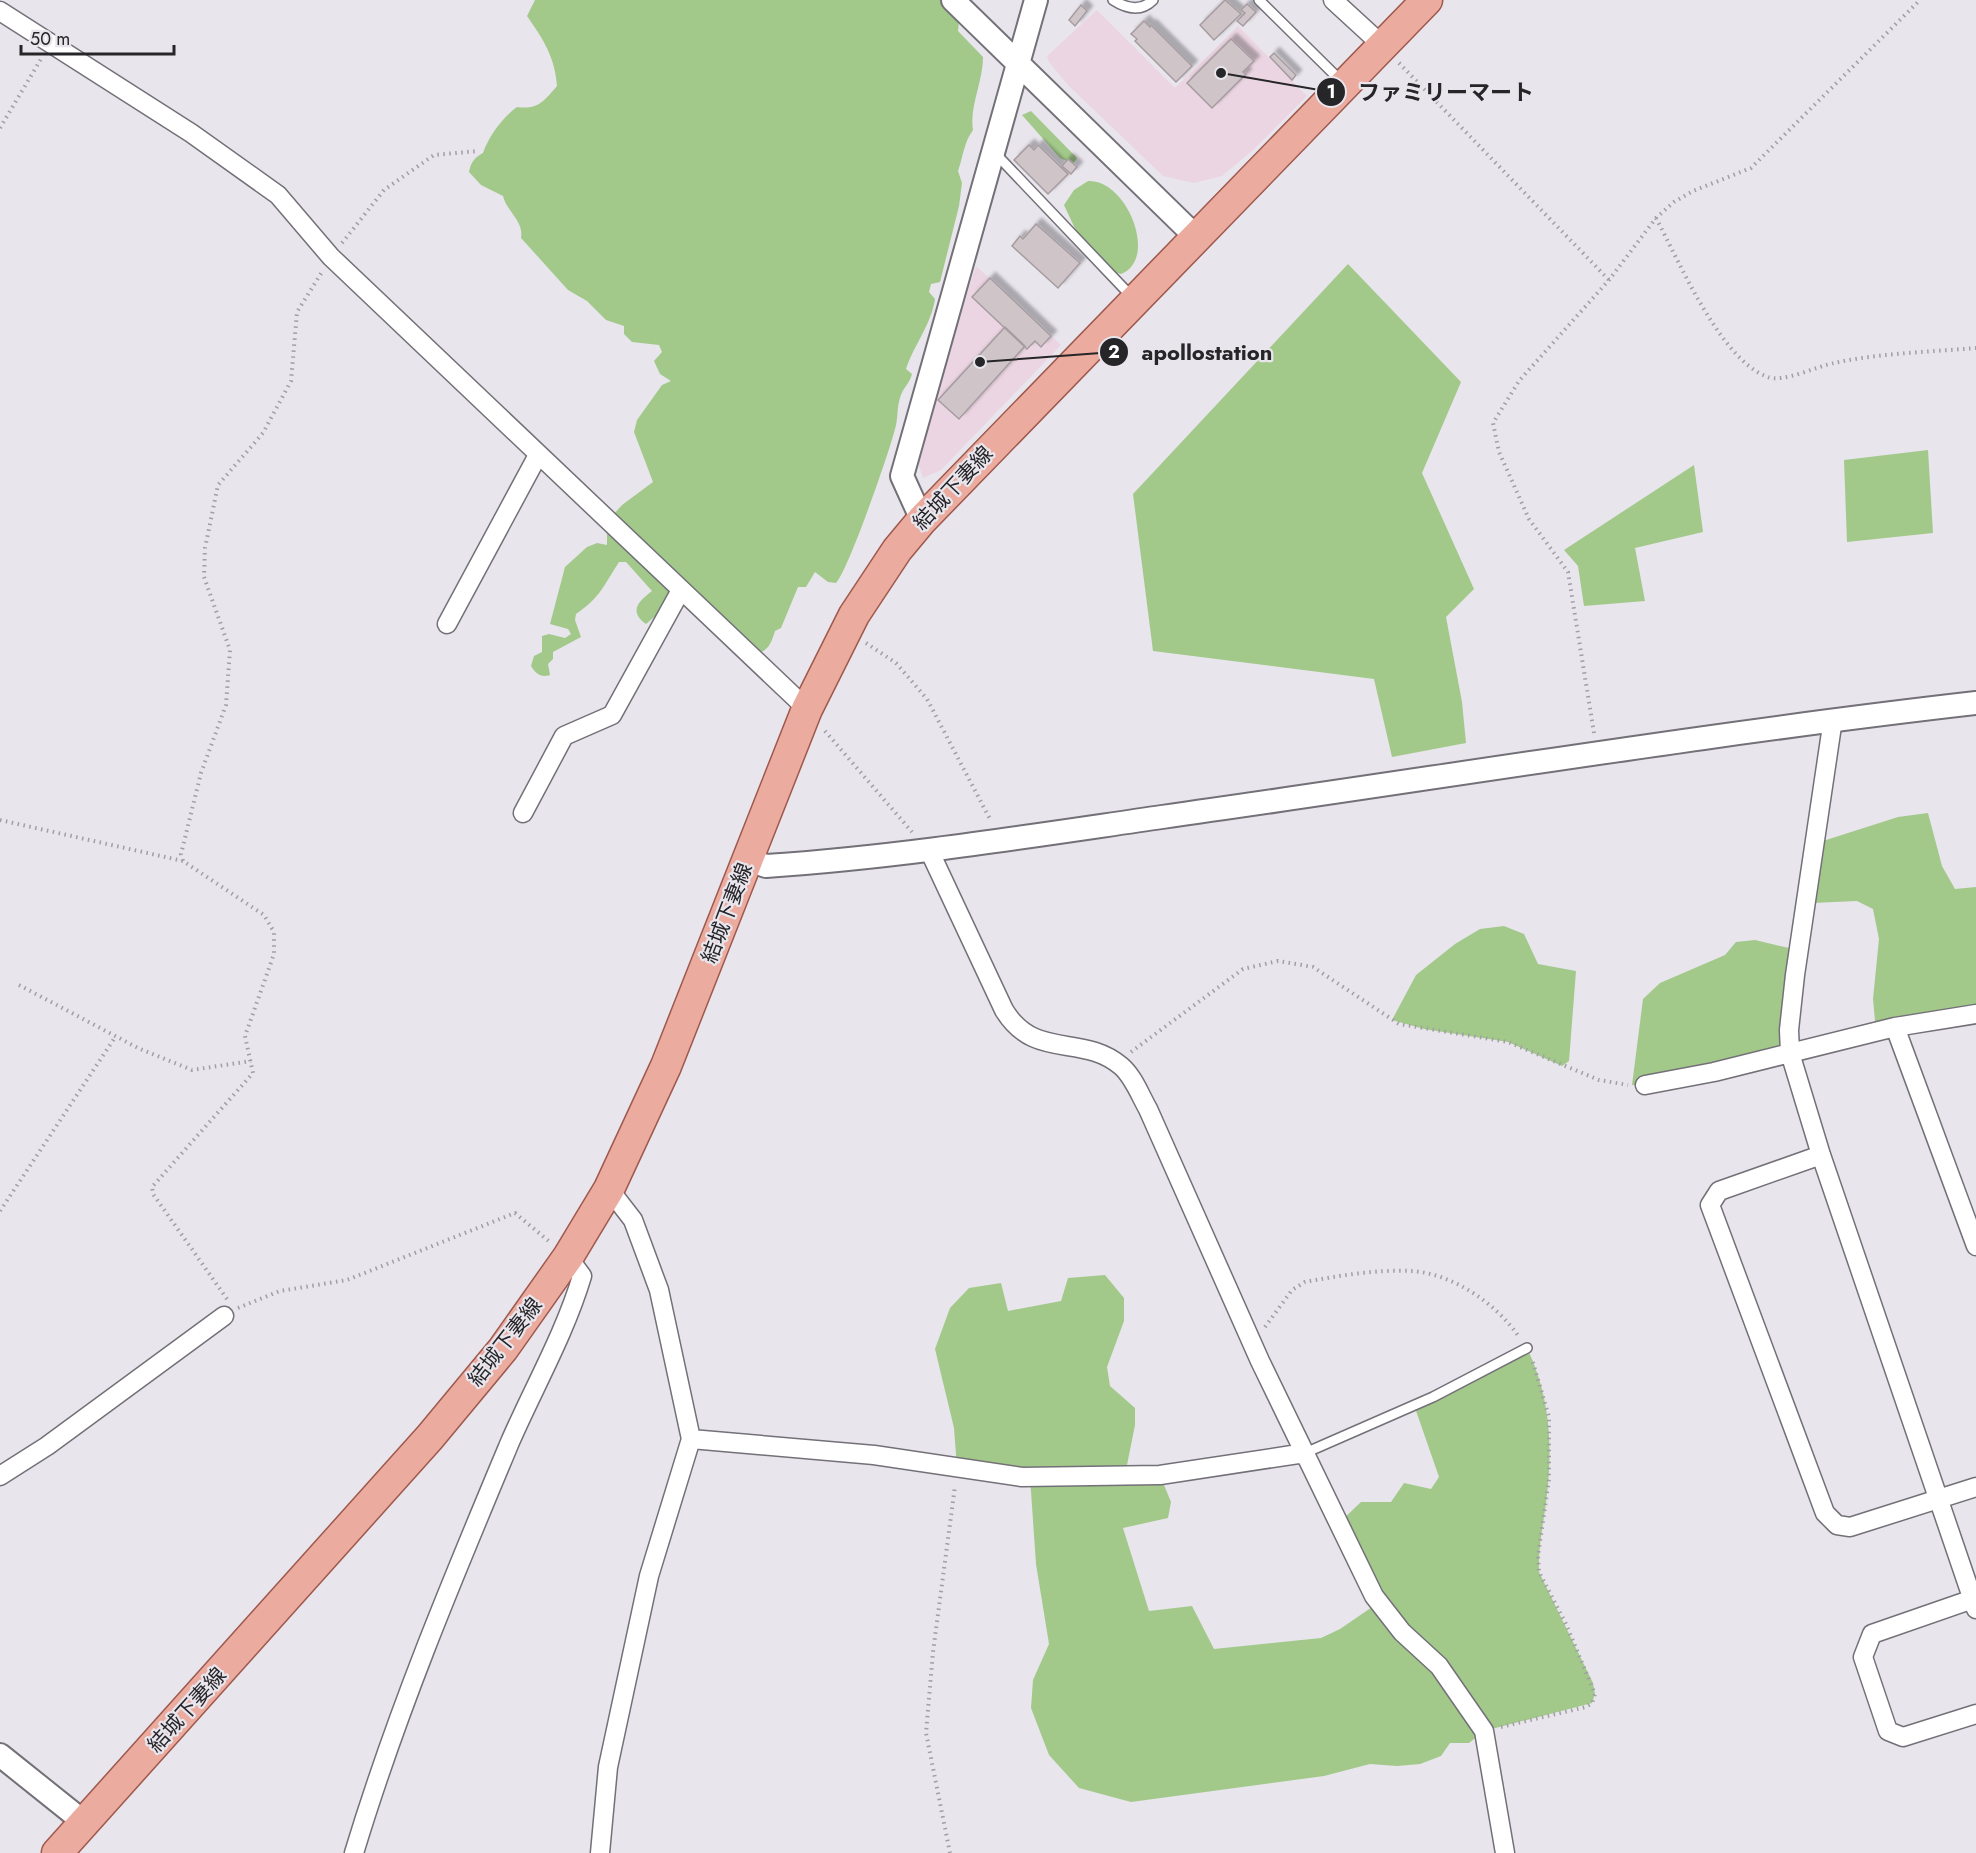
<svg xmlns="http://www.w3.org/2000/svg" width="1976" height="1853" font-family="Jost,'Noto Sans JP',sans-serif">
  <defs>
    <filter id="shadow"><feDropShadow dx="5.5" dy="-5.5" stdDeviation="1.5" flood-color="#0004"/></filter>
  </defs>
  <rect width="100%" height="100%" fill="#e8e5ed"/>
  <path fill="#ebd5e2" d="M1097 10 1175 88 1238 26 1307 96 1253 150 1222 176 1194 183 1163 176 1068 85 1049 62 1047 56Z
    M976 266 1061 345 941 470 923 478 915 453Z"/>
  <path fill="#a2c98a" d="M535 0H940L959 22 958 31 983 57C983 82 969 107 973 130 964 142 963 157 958 171L962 183 959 206 940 282 931 284 929 292 935 299C931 325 914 345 906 369L912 374C910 383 902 389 900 398 897 407 898 416 896 425 891 448 848 571 836 583L828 582 815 572 806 587H798L781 628 775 631C771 644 768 652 754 654L688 604 667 601 659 613 646 624C628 611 639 601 652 591L626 562H619C604 585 600 598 576 614L575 620 581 637 553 652V659L548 664 550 675C541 678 536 674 531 666L534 656 542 652V636L549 634 565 638 571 634 568 629 550 624 565 567 587 547 597 543 607 545V533L604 525 622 505 653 482 634 432 637 420 662 385 671 381 660 374 654 361 662 352 659 345 632 342 624 334V326L606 320 587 301 568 290 521 238C524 221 507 212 503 196L481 185 469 172C471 162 474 158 483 153 489 136 502 118 517 107 538 110 544 101 557 86 555 57 543 39 527 16Z
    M1031 111 1077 158 1073 164 1060 158 1022 115Z
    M1088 181C1127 179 1159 259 1121 274L1114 272 1078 235 1064 205 1074 190Z
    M1348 264 1461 382 1422 473 1474 589 1446 617 1462 702 1466 743 1392 757 1374 679 1153 651 1133 494Z
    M1928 450 1933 533 1847 542 1844 460Z
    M1694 465 1703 532 1635 548 1645 601 1584 606 1578 566 1564 550Z
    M1928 813 1942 866 1955 889 1976 887V1014L1876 1032 1873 999 1879 939 1873 909 1857 901 1812 903 1823 841 1898 817Z
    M1504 926 1524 934 1538 964 1576 971 1569 1061 1562 1066 1508 1042 1424 1029 1392 1020 1416 975 1455 944 1480 929Z
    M1755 940 1789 948 1783 1026 1785 1050 1645 1085H1632L1643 999 1660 983 1725 955 1736 942Z
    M1105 1275 1124 1298V1321L1107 1367 1110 1386 1135 1408V1425L1125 1475H1160L1171 1502 1168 1518 1123 1528 1149 1611 1192 1606 1214 1649 1321 1638 1340 1629 1378 1603 1339 1523 1361 1502H1391L1404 1483 1431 1489 1439 1477 1414 1405 1527 1348C1551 1398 1553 1449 1546 1503 1543 1526 1538 1548 1539 1572L1593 1683 1595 1694 1592 1703 1484 1731 1469 1743H1450L1441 1756 1420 1764 1397 1766 1370 1764 1324 1776 1131 1802 1079 1788 1049 1755 1031 1708 1033 1680 1049 1644 1036 1564 1030 1477 957 1468 954 1428 935 1349 950 1308 969 1288 1001 1283 1008 1311 1061 1301 1068 1278Z"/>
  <path fill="#cfc4c8" stroke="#a69c9f" stroke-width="1.5" filter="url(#shadow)" d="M1225 0 1241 14 1214 40 1200 25Z
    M1247 4 1256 12 1243 26 1237 21 1245 13 1241 10Z
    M1081 5 1087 11 1075 26 1069 20Z
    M1144 21 1150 27 1151 25 1192 66 1176 82 1135 41 1137 39 1131 34Z
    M1231 39 1254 61 1243 72 1246 74 1212 108 1187 83Z
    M1274 53 1296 75 1292 80 1270 57Z
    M1029 145 1034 150 1038 145 1068 174 1048 194 1014 160Z
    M1068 159 1077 167 1071 174 1062 166Z
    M1036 224 1080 263 1058 288 1012 246 1020 236 1023 239Z
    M990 278 1051 336 1041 347 1035 341 1027 349 972 297Z
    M1005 327 1025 346 959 419 938 400Z"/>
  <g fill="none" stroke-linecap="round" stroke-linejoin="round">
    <g stroke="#737078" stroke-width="12">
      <path id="service" d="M1113 0C1127 9 1141 12 1153 0
        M1259 0 1342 82
        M994 152 1132 297
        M1305 1453 1433 1397 1527 1348"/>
    </g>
    <g stroke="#737078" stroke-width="21">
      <path id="minor" d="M1333 0 1382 45
        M0 11 191 133 278 195 331 257 807 709
        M447 624 538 455
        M1833 719 1795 975 1789 1030 1790 1053 1821 1155 1976 1609
        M523 813 564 736 612 715 681 590
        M929 850 1004 1010C1035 1061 1082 1033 1121 1066 1133 1076 1140 1095 1148 1109L1260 1361 1374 1596 1402 1632 1439 1666 1484 1731 1505 1853
        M1895 1027 1976 1246
        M1645 1085 1714 1072 1895 1027 1976 1014
        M1821 1155 1719 1191 1710 1205 1825 1513 1837 1525 1850 1527 1976 1487
        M609 1189 633 1220 659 1290 691 1439
        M0 1476 47 1446 224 1316
        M1973 1599 1872 1634 1863 1657 1888 1731 1903 1737 1976 1714
        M354 1853C397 1711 453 1578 510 1442 534 1387 565 1333 582 1276L568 1257
        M600 1853 608 1767 649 1576 691 1439 874 1455 1022 1477 1160 1475 1305 1453"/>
    </g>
    <g stroke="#737078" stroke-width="26">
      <path id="tertiary" d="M953 0 1195 236
        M922 520 902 476 1036 0
        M748 860 766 866C899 857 1030 836 1162 817 1433 779 1704 734 1976 703
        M0 1755 85 1823"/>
    </g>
    <g stroke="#9e584c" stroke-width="33">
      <path id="primary" d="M57 1853 430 1437 503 1349 568 1257 609 1189 666 1066 807 709 854 615 897 550 922 520 1427 0"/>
    </g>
    <path stroke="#a19ea4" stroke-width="4" stroke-dasharray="1.5 4.5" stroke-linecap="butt" d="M1399 63 1609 280
      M0 128 41 59
      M1656 218C1679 261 1721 361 1768 377 1783 383 1818 366 1834 363 1880 353 1929 352 1976 348
      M342 243 384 190 434 155 478 151
      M866 643 896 663 927 699 991 821
      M825 731 912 832
      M1594 733 1568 572 1529 519 1499 452 1493 423 1519 381 1609 280 1656 218 1674 202 1693 191 1751 168 1920 0
      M0 820 183 861
      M19 985 138 1048 192 1070 251 1061
      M1131 1052 1243 969 1278 961 1313 967 1399 1024 1508 1042 1599 1080 1628 1085
      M0 1211 116 1036
      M227 1299 153 1194 152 1187 253 1073 245 1036 274 954V932L264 915 183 861 181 854 201 773 226 705 230 650 204 577 205 548 218 485 263 433 291 381 297 312 322 272
      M238 1308 280 1291 347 1280 515 1213 551 1243
      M1265 1327 1292 1290 1305 1282C1336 1276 1379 1269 1411 1271 1452 1273 1497 1304 1519 1337
      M1501 1727 1586 1707 1592 1703 1595 1694 1566 1624 1539 1572 1538 1556 1549 1479V1417L1532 1359
      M950 1853 926 1733 933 1652 955 1486"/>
    <use href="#service" stroke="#fff" stroke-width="9"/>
    <use href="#minor" stroke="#fff" stroke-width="18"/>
    <use href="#tertiary" stroke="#fff" stroke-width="22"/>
    <use href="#primary" stroke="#ebab9f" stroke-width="30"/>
  </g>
  <g text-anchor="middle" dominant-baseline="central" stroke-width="4.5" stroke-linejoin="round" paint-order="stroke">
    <g font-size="21" fill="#262528" stroke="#e8e5ed">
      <text transform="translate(953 488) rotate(-47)">結城下妻線</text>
      <text transform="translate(727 913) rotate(-69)">結城下妻線</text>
      <text transform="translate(505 1342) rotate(-52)">結城下妻線</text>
      <text transform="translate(187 1710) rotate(-48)">結城下妻線</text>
    </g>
  </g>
  <path fill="none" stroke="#262528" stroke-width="2" d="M1221 73L1331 92M980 362L1114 352"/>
  <g fill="#262528" stroke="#e8e5ed" stroke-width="2">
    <circle cx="1221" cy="73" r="6"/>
    <circle cx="980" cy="362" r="6"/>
    <circle cx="1331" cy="92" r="15"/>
    <circle cx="1114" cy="352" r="15"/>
  </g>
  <g font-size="18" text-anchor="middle" font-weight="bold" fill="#fff">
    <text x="1331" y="98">1</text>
    <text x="1114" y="358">2</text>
  </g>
  <g font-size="22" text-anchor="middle" font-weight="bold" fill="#262528" stroke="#e8e5ed" stroke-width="4.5" stroke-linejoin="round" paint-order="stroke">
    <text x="1446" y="100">ファミリーマート</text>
    <text x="1207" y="360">apollostation</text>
  </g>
  <path d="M21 45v9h153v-9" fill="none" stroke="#262528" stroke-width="3"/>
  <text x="30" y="45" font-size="18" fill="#262528" stroke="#e8e5ed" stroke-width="4.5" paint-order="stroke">50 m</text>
</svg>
